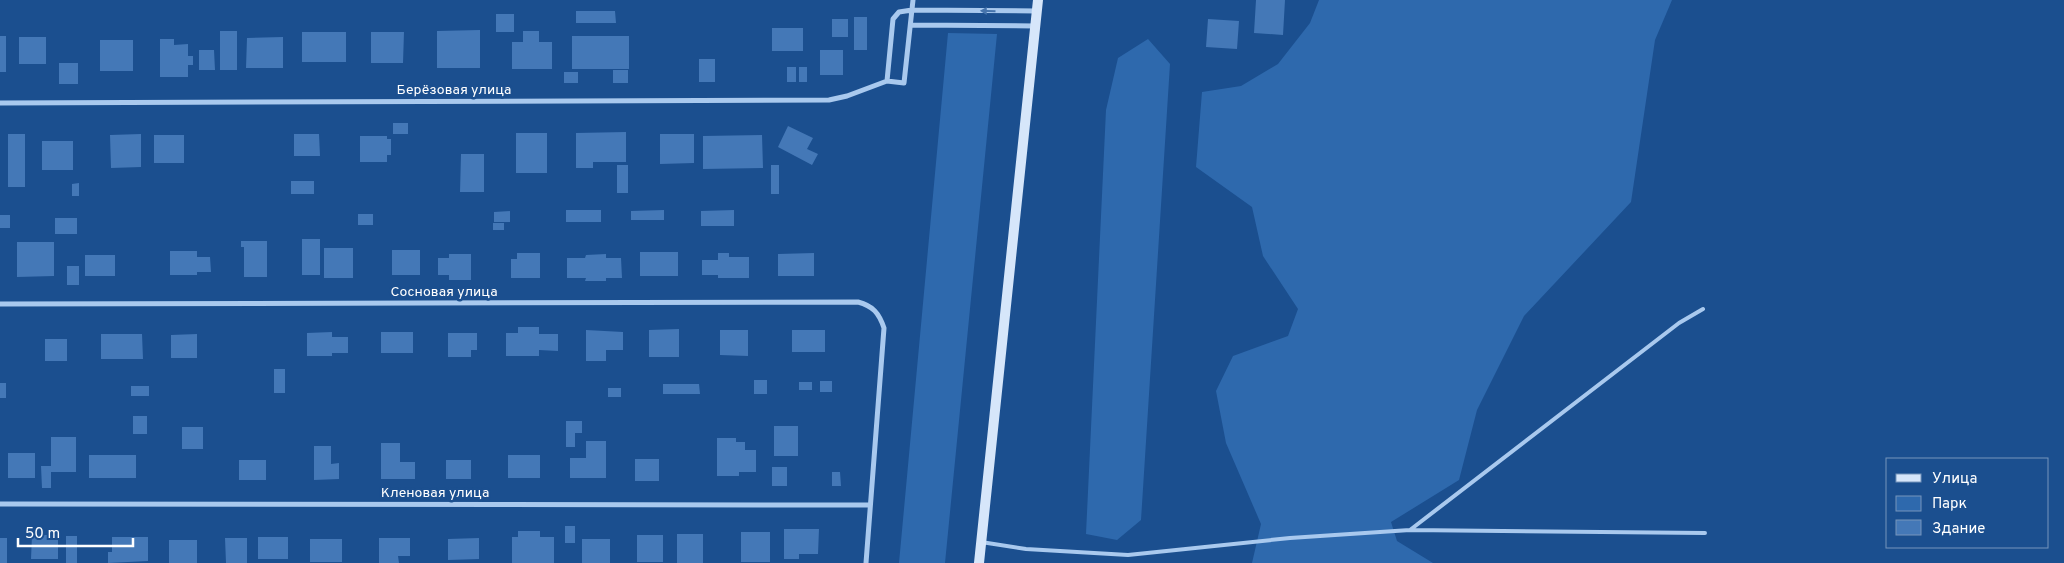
<svg xmlns="http://www.w3.org/2000/svg" width="2064" height="563" font-family="Overpass,sans-serif">
  <rect width="100%" height="100%" fill="#1b4f8f"/>
  <path fill="#2e69ad" d="M1319 0H1672L1655 40 1631 202 1524 316 1477 410 1459 480 1391 522 1397 541 1433 563H1252L1261 524 1226 443 1216 391 1233 356 1288 336 1298 309 1263 256 1252 207 1196 167 1202 92 1241 86 1278 64 1310 23Z
    M948 33 997 34 945 563H899Z
    M1148 39 1170 64 1141 520 1117 540 1086 534 1106 110 1118 58Z"/>
  <path fill="#4478b7" d="M1256 0H1285L1283 35 1254 33Z
    M576 11H615L616 23H576Z
    M496 14H514V32H496Z
    M854 17H867V50H854Z
    M832 19H848V37H832Z
    M1208 19 1239 21 1237 49 1206 47Z
    M772 28H803V51H772Z
    M480 30V68H437V31Z
    M220 31H237V70H220Z
    M523 31H539V42H552V69H512V42H523Z
    M302 32H346V62H302Z
    M371 32H404L403 63H371Z
    M0 36H6V72H0Z
    M572 36H629V69H572Z
    M19 37H46V64H19Z
    M283 37V68H246L247 38Z
    M160 39H174V45L188 44V56H193V65H188V77H160Z
    M100 40H133V71H100Z
    M199 50H214L215 70H199Z
    M820 50H843V75H820Z
    M699 59H715V82H699Z
    M59 63H78V84H59Z
    M787 67H796V82H787Z
    M799 67H807V82H799Z
    M613 70H628V83H613Z
    M564 72H578V83H564Z
    M393 123H408V134H393Z
    M788 126 813 138 807 149 818 154 812 165 778 147Z
    M626 132V162H593V168H576V133Z
    M516 133H547V173H516Z
    M8 134H25V187H8Z
    M141 134V167L111 168 110 135Z
    M294 134H319L320 156H294Z
    M660 134H694V163L660 164Z
    M154 135H184V163H154Z
    M762 135 763 168 703 169V136Z
    M360 136H387V139H391V155H387V162H360Z
    M42 141H73V170H42Z
    M461 154H484V192H460Z
    M617 165H628V193H617Z
    M771 165H779V194H771Z
    M291 181H314V194H291Z
    M79 183V196H72V184Z
    M566 210H601V222H566Z
    M664 210V220H631V211Z
    M734 210V226H701V211Z
    M510 211V222H494V212Z
    M358 214H373V225H358Z
    M0 215H10V228H0Z
    M55 218H77V234H55Z
    M493 223H504V230H493Z
    M302 239H320V275H302Z
    M241 241H267V277H244V247H241Z
    M17 242H54V276L17 277Z
    M324 248H353V278H324Z
    M392 250H420V275H392Z
    M170 251H197V257H210L211 272H197V275H170Z
    M640 252H678V276H640Z
    M517 253H540V278H511V259H517Z
    M718 253H729V257H749V278H718V275H702V260H718Z
    M814 253V276H778V254Z
    M449 254H471V280H449V275H438V258H449Z
    M606 254V258H621L622 278H606V281H585L586 278H567V258H585L586 255Z
    M85 255H115V276H85Z
    M67 266H79V285H67Z
    M518 327H539V334H558V351L539 350V356H506V333H518Z
    M679 329V357H649V330Z
    M586 330 623 332V350H606V361H586Z
    M720 330H748V356L720 355Z
    M792 330H825V352H792Z
    M332 332V337H348V353H332V356H307V333Z
    M381 332H413V353H381Z
    M448 333H477V350H471V357H448Z
    M101 334H142L143 359H101Z
    M197 334V358H171V335Z
    M45 339H67V361H45Z
    M274 369H285V393H274Z
    M754 380H767V394H754Z
    M820 381H832V392H820Z
    M799 382H812V390H799Z
    M0 383H6V398H0Z
    M663 384H699L700 394H663Z
    M131 386H149V396H131Z
    M608 388H621V397H608Z
    M133 416H147V434H133Z
    M566 421H582V433H575V447H566Z
    M774 426H798V456H774Z
    M182 427H203V449H182Z
    M51 437H76V472H51V488H42L41 466H51Z
    M717 438H736V442H745V450H756V472H739V476H717Z
    M586 441H606V478H570V458H586Z
    M381 443H400V462H415V479H381Z
    M314 446H331V464L339 463V479L314 480Z
    M8 453H35V478H8Z
    M89 455H136V478H89Z
    M508 455H540V478H508Z
    M635 459H659V481H635Z
    M239 460H266V480H239Z
    M446 460H471V479H446Z
    M772 467H787V486H772Z
    M832 472H840L841 486H832Z
    M565 526H575V543H565Z
    M784 529H819L818 554H799V559H784Z
    M518 531H540V537H554V563H512V537H518Z
    M741 532H770V562H741Z
    M677 534H703V563H677Z
    M32 535H58V559H31Z
    M637 535H663V562H637Z
    M66 536H77V563H66Z
    M112 537H148V561L108 563V552H112Z
    M258 537H288V559H258Z
    M0 538H7V563H0Z
    M225 538H247V563H226Z
    M379 538H410V556H398L399 563H379Z
    M479 538V559L448 560V539Z
    M310 539H342V562H310Z
    M582 539H610V563H582Z
    M169 540H197V563H169Z"/>
  <g fill="none" stroke-linecap="round" stroke-linejoin="round">
    <path stroke="#a9c9ee" stroke-width="4" d="M1410 530 1679 323 1703 309
      M981 542 1026 549 1128 555 1290 538 1410 530 1705 533"/>
    <path stroke="#a9c9ee" stroke-width="5" d="M911 25 1035 26
      M887 81 893 19 899 12 912 10 1037 11
      M0 103 829 100 847 96 887 81 904 83 913 0
      M0 304 858 302C873 306 879 313 884 328L866 563
      M0 504 870 505"/>
    <path stroke="#d6e6fa" stroke-width="10" d="M979 563 1038 0"/>
  </g>
  <defs><path id="oneway-solid" d="M-6-.8H1V-3.2L6.5 0L1 3.2V.8H-6Z" transform="scale(1.25)"/></defs>
  <use fill="#4674ac" href="#oneway-solid" transform="translate(988 11) rotate(-179)"/>
  <g text-anchor="middle" dominant-baseline="central" stroke-width="5" stroke-linejoin="round" paint-order="stroke">
    <g font-size="14" fill="#fff" stroke="#1b4f8f">
      <text x="454" y="90">Берёзовая улица</text>
      <text x="444" y="292">Сосновая улица</text>
      <text x="435" y="493">Кленовая улица</text>
    </g>
  </g>
  <rect x="1886" y="458" width="162" height="90" fill="#1b4f8f" stroke="#7695bc"/>
  <rect x="1896" y="474" width="25" height="8" fill="#d6e6fa" stroke="#7695bc"/>
  <text x="1932" y="483" font-size="15" fill="#ffffff">Улица</text>
  <rect x="1896" y="496" width="25" height="15" fill="#2e69ad" stroke="#7695bc"/>
  <text x="1932" y="508" font-size="15" fill="#ffffff">Парк</text>
  <rect x="1896" y="520" width="25" height="15" fill="#4478b7" stroke="#7695bc"/>
  <text x="1932" y="533" font-size="15" fill="#ffffff">Здание</text>
  <path d="M18 538v8h115v-8" fill="none" stroke="#ffffff" stroke-width="2.5"/>
  <text x="25" y="538" font-size="15" fill="#ffffff" stroke="#1b4f8f" stroke-width="4" paint-order="stroke">50 m</text>
</svg>
